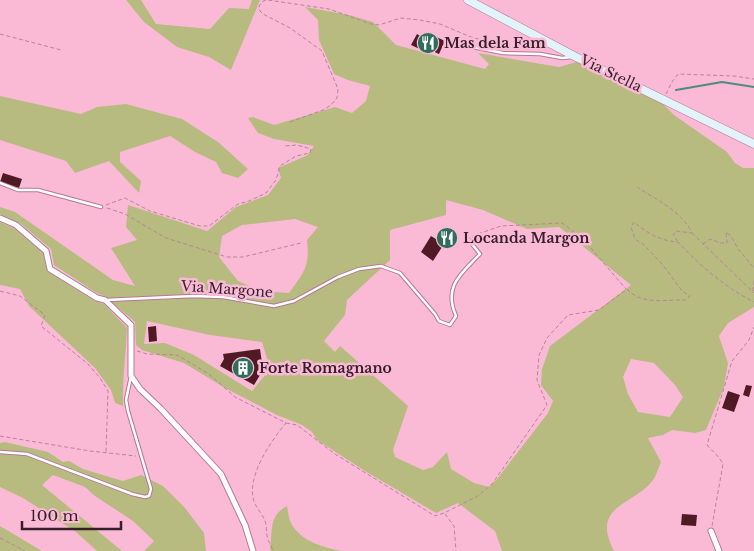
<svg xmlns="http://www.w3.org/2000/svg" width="754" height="551" font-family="'Libre Baskerville',serif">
  <rect width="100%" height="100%" fill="#fabad6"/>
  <path fill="#b8bb7f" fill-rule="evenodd" d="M126 0H141L156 24 210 29 229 8 249 9 252 0H260L231 70 209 57 177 47 144 22Z
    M305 7 349 15 373 22 396 45 485 69 489 64 478 53 559 67 580 61 661 102 674 115 727 152 735 163 743 168H754V307L728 323 719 336 728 363 724 387 706 430 695 433 672 430 663 435 648 438 661 462C659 467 657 472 655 477 637 506 589 503 614 551H502L495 531 458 503 436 513 365 471 317 440 312 432 302 425 277 415 225 388 184 363 142 350 136 345 135 322 106 297 95 292 54 265 51 249 20 223 0 214V207L15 212 113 280 135 286 111 248 137 240 126 227 128 205 207 231 236 207 268 195 281 178 278 168 308 155 314 146 274 139 258 133 248 118 253 117 274 125 335 107 352 113 366 101 370 86 348 80 334 74 319 40 318 20ZM446 200 483 210 527 229 559 227 631 285 550 346 542 369 541 385 553 401 548 413 497 479 489 487 474 483 451 469 447 452 433 467 423 470 395 457 393 450 408 406 340 346 335 352 324 341 345 315 347 300 390 260V230L446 215ZM295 219 318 227 307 240C310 267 304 272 289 293L261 291 238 281 219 257 222 236 242 225ZM147 321 210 335 262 342 270 369 252 391 194 355 165 343 144 344ZM631 359 654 363 675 385 683 397 670 417 638 412 628 394 623 377Z
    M0 96 81 114 97 107 126 104 182 119 218 142 248 169 238 178 222 173 216 162 195 152 170 136 120 152V162L141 181 139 193 109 161 75 173 66 161 0 140Z
    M0 222 15 229 43 253 47 271 95 301 104 304 127 328C126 354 122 380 123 406L115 403 111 390 95 368 29 306 20 289 0 285Z
    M5 442 48 452 63 462 69 461 83 469 123 481 141 475 163 486 185 508 204 533 206 551H144L154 541 133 521 95 496 85 487 53 475 42 485 122 551H97L76 532 23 498 0 487V443Z
    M287 506C288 512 289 520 292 525 303 542 323 547 341 551H271L270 549C273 531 268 516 287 506Z
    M0 526 42 551H0Z"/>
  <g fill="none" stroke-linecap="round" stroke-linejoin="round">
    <path stroke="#518b7a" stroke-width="2" d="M676 90 722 82 754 87"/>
  </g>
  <path fill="#501a24" d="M426 32 445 41 439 54 426 48 424 51 411 45 417 34 423 38Z
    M3 173 22 179 19 188 0 182Z
    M431 236 444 244 433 261 421 252Z
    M156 326 157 341 149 342 148 327Z
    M260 349 263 370 254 385 220 366 224 359 223 354Z
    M746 385 752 386 749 397 743 395Z
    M728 391 740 395 734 412 722 408Z
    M682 514 697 515 696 526 681 525Z"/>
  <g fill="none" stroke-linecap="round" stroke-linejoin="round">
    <g stroke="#b57994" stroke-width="4.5">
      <path id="lane" d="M447 42 503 53 540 54 562 58 571 57
        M0 183 18 190H38L101 207
        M106 300 193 296 223 297 274 306 294 301 338 277 359 269 381 266 400 273 435 314 439 321 450 325 456 316C443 286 461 274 480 254L467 238
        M0 452 27 454 132 494 145 497 149 496 151 489 128 411 126 400 131 376"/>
    </g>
    <g stroke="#b57994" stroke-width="7">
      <path id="street" d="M0 218 16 225 46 251 50 269 97 298 105 300 131 325V376L140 389 161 409 221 474 245 525 253 551
        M711 531 719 551"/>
    </g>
    <g stroke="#b57994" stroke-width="9">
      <path id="secondary" d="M468 0 576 57 754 144"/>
    </g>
    <path stroke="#b6849a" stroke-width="1" stroke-dasharray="4 2.5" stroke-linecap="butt" d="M0 34 61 50
      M666 94 672 82 678 74 734 76 754 79
      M290 122 323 110 331 105 337 98 338 89 322 51 290 28 263 14 260 11 259 6 263 1 268 0 329 9 371 24 379 25 401 18 420 20 440 24 471 37 499 45 531 48
      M637 187C655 199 683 212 692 233L676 231 673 235 678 242
      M106 205 125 198 150 211 200 226H209L238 204 249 201 266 193 276 180 280 166 296 156 310 153 311 149 297 145 284 146
      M107 208 125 214 166 238 227 257H243L301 243
      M692 233 754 293
      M472 236 501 226 562 223 583 239 626 289
      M703 244 710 239 721 243H727L726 232 731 236 738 249 754 268
      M0 291 20 296 45 315 41 326 88 364 100 378 108 391 106 453
      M753 291 754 281
      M137 351 147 354 177 355 209 374 235 397 286 423C271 441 244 479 255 504 258 510 263 515 265 521 267 526 266 531 267 536 268 542 272 546 273 551
      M286 423 297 425 335 454 435 516 444 513 478 496 492 484 547 405 537 380 539 355 547 338 568 315 599 310 627 289C642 306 666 299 686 300L690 296 682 291 663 265 644 245 635 239 631 227 634 222C647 233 660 241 678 242 699 265 726 288 754 302
      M0 436 90 451 136 456
      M445 514 454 526 456 551
      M712 526 723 464C719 456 713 452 707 445L732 361 749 340 754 327
      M0 538 25 551"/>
    <use href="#lane" stroke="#fff" stroke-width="2.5"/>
    <use href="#street" stroke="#fff" stroke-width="5"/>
    <use href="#secondary" stroke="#e3f3fb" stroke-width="8"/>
  </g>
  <defs>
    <g id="restaurant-disc" transform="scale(1.125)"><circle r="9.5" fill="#2e6d5a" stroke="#fabad6"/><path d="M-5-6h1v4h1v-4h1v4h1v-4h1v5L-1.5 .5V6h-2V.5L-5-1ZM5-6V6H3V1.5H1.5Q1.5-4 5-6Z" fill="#fff"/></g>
    <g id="building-disc" transform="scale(1.125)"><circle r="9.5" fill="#2e6d5a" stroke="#fabad6"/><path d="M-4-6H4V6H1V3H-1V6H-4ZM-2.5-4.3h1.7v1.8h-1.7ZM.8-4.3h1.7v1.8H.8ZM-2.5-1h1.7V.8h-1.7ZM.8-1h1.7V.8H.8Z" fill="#fff"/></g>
  </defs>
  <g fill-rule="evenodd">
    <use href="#restaurant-disc" x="428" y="43"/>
    <use href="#restaurant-disc" x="447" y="238"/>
    <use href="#building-disc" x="243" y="368"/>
  </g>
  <g text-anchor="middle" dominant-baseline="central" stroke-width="5" stroke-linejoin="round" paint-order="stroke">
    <g font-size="14" font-weight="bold" fill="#361f29" stroke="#fabad6" text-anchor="start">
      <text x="444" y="43">Mas dela Fam</text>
      <text x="463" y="238">Locanda Margon</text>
      <text x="259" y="368">Forte Romagnano</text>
    </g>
    <g font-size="14" fill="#361f29" stroke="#fabad6">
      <text transform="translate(611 73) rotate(26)">Via Stella</text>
      <text transform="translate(227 289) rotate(4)">Via Margone</text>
    </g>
  </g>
  <path d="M22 521v8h99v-8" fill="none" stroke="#361f29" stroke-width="2.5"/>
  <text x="30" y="521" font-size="15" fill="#361f29" stroke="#fabad6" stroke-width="4" paint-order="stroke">100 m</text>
</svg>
